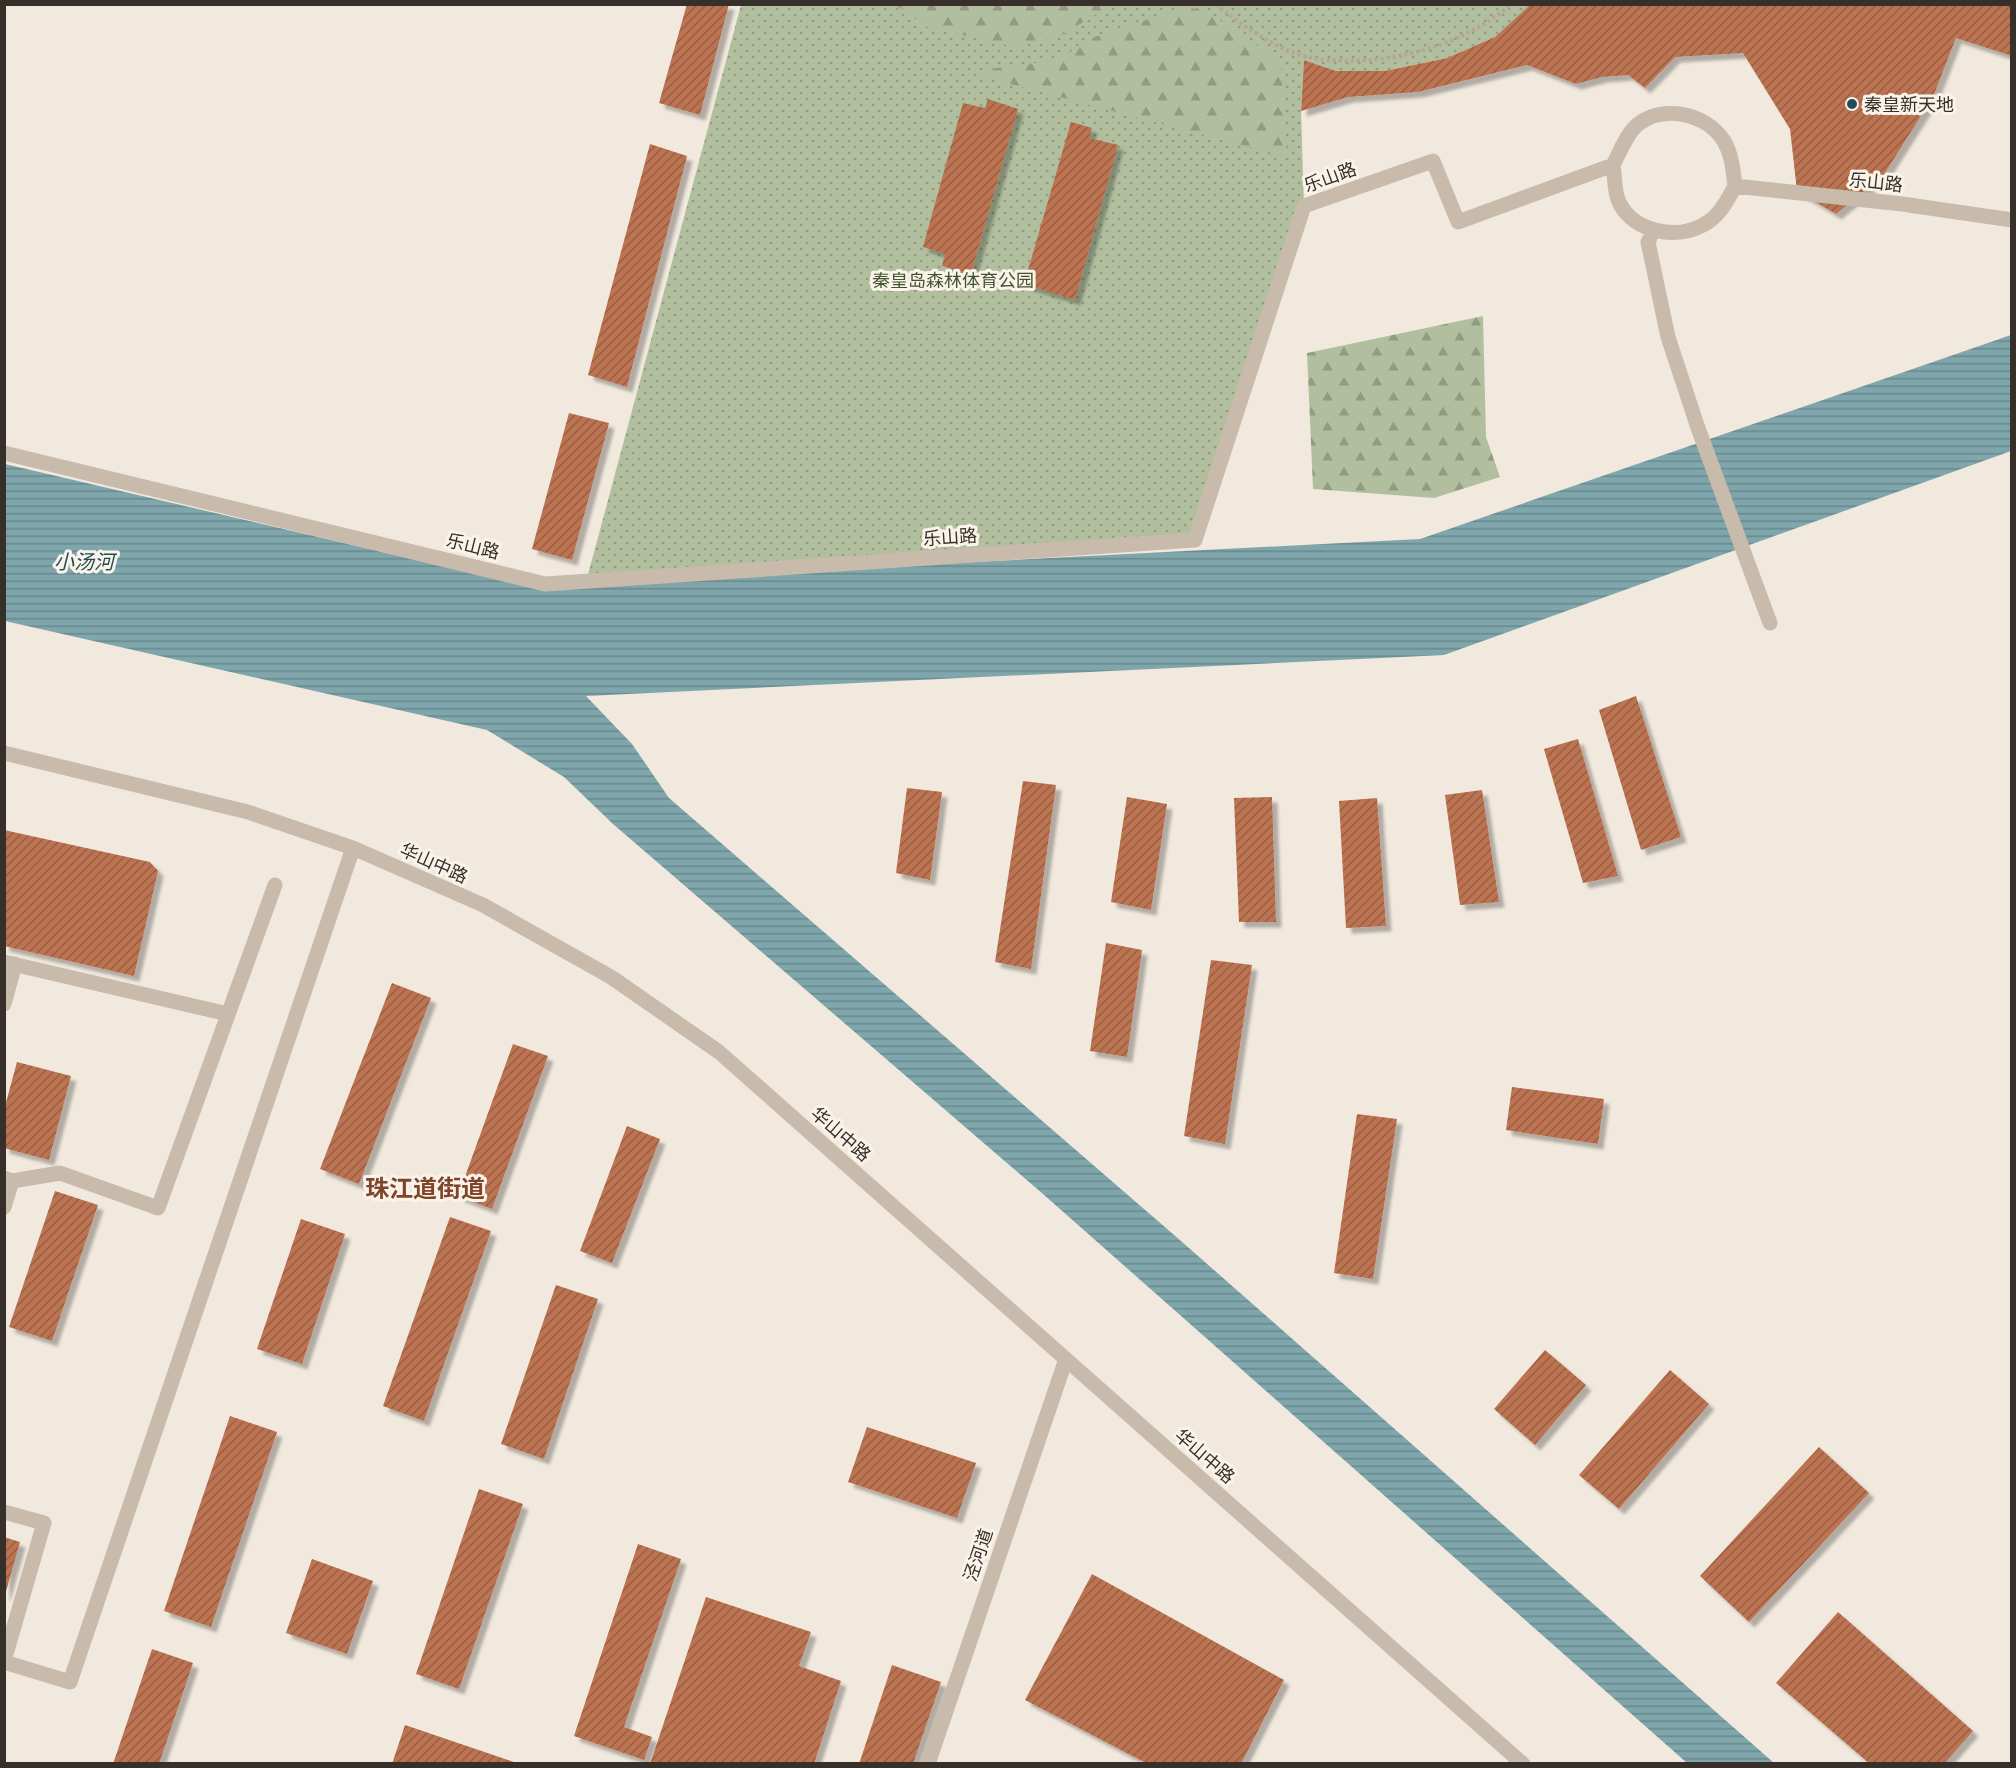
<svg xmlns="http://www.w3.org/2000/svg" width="2016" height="1768" font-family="Quicksand,'Noto Sans SC',sans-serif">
  <defs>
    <pattern id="green-dots" width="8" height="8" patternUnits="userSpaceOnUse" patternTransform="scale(1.5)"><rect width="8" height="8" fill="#b2bf9f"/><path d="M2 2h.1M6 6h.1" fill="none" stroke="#929c82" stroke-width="1.8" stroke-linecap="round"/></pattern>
    <pattern id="forest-firs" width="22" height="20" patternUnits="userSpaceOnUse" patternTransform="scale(1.5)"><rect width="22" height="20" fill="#b2bf9f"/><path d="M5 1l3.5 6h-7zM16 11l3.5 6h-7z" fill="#929c82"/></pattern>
    <pattern id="water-rules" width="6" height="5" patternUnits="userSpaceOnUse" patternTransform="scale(1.5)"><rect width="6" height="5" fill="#7fa6ac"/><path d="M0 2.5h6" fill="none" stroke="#69888c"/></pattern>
    <pattern id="building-hatch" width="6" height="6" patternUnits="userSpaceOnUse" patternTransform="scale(1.5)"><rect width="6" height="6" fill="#bc7351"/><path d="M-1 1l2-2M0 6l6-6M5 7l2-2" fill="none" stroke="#9a5f43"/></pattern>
    <filter id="shadow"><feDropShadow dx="5.5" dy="5.5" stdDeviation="1.5" flood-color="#0004"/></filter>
  </defs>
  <rect width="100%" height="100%" fill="#f1e9de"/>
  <path fill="url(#green-dots)" d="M741 5H1531L1495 37 1447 58 1385 71H1336L1304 60 1301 111 1304 206 1195 540 586 582Z"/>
  <path fill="url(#forest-firs)" d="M896 5H1112L1058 37 1016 47 927 27Z
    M1185 7 1206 11 1281 61 1287 157 984 77 982 70 1058 60 1092 38Z
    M1483 316 1486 437 1500 477 1434 498 1313 489 1307 353Z"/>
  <path fill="url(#water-rules)" d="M2011 335V451L1444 655 586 696 632 744 669 798 1181 1241 1774 1763H1687L1043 1194 613 824 564 777 487 730 5 621V464L524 585 1420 539Z"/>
  <path fill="url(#building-hatch)" filter="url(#shadow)" d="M687 4H729L700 115 659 103Z
    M1531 4H2012V56L1956 38 1933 97 1883 176 1836 214 1797 191 1790 129 1743 53 1675 57 1645 88 1628 75 1602 77 1576 84 1527 65 1418 92 1348 97 1301 111 1304 60 1336 71H1385L1447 58 1495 37Z
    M988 99 1018 109 971 274 942 266 945 254 923 247 963 103 985 108Z
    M1071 122 1092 128 1089 138 1118 145 1075 300 1024 284Z
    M650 144 687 156 627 387 588 375Z
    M569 413 609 423 572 560 532 549Z
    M1636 696 1681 837 1641 850 1599 710Z
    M1578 739 1618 876 1583 883 1544 749Z
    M1023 781 1056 785 1031 969 995 962Z
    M907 788 942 792 930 880 896 873Z
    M1482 790 1499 902 1460 905 1445 795Z
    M1127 797 1167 804 1151 910 1111 902Z
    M1272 797 1276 922H1239L1234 798Z
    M1377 798 1386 926 1346 928 1339 801Z
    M4 830 150 862 158 871 134 976 4 946Z
    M1106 943 1142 950 1127 1057 1090 1051Z
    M1211 960 1252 965 1225 1144 1184 1136Z
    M392 983 431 998 359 1184 320 1169Z
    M513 1044 548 1056 492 1209 458 1196Z
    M17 1062 71 1076 49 1160 4 1148V1110Z
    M1512 1087 1604 1099 1598 1144 1506 1130Z
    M1357 1114 1397 1119 1373 1279 1334 1273Z
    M627 1126 660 1139 612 1263 580 1251Z
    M55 1191 98 1205 52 1341 9 1327Z
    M450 1217 491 1231 424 1421 383 1406Z
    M301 1219 345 1234 302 1364 257 1349Z
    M556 1285 598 1299 544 1459 501 1444Z
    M1545 1350 1586 1385 1535 1445 1494 1409Z
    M1670 1370 1709 1404 1619 1509 1579 1475Z
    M230 1416 277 1432 211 1627 164 1611Z
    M867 1427 976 1463 957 1518 848 1482Z
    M1819 1447 1869 1493 1749 1622 1700 1576Z
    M479 1489 523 1504 459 1689 416 1674Z
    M4 1537 20 1542 5 1595H4Z
    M638 1544 681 1559 624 1727 652 1737 644 1760 574 1736Z
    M312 1559 373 1581 347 1654 286 1633Z
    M1092 1574 1284 1680 1241 1764H1148L1025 1700Z
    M706 1597 811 1632 799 1666 841 1681 814 1764H650Z
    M1838 1612 1973 1731 1944 1764H1870L1776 1683Z
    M152 1649 193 1663 159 1764H113Z
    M892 1665 941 1682 913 1764H859Z
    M405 1725 517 1763V1764H392Z"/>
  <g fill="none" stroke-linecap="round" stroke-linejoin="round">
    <path stroke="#b4a595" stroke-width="4" stroke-dasharray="3 3" stroke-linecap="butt" d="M1216 4C1237 22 1280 52 1308 57 1373 70 1461 49 1511 4"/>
    <path stroke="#c8bbab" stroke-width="15" d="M1613 165C1620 152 1626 135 1637 125 1663 104 1706 113 1724 141 1732 155 1733 170 1735 186
      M1653 231 1648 242 1668 337 1698 428 1770 623
      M4 453 545 584 1195 540 1304 206 1433 161 1458 222 1613 165C1615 176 1614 192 1619 202 1633 232 1676 240 1703 225 1719 217 1727 201 1735 186L1902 204 2012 220
      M4 753 248 812 353 848 483 905 611 977 719 1052 1523 1764
      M4 962 228 1014
      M4 1004 15 964
      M4 1178 12 1181 4 1207
      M12 1181 60 1173 158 1208 275 885
      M4 1512 44 1523 4 1661
      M4 1662 70 1682 353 848
      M928 1764 1066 1359"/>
  </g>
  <circle fill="#224d55" stroke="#f9f3ea" stroke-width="2" cx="1852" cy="104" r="6"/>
  <g text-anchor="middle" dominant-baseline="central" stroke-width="6" stroke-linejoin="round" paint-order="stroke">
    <g font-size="18" fill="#362f2a" stroke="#f9f3ea" text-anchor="start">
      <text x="1864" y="104">秦皇新天地</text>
    </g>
    <g font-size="18" fill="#362f2a" stroke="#f9f3ea">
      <text transform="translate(1330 177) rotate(-20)">乐山路</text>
      <text transform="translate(1876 182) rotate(6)">乐山路</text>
      <text transform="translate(950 537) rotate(-4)">乐山路</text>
      <text transform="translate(473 546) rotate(14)">乐山路</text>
      <text transform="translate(434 863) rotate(24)">华山中路</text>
      <text transform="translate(841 1134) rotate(41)">华山中路</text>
      <text transform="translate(1205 1456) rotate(41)">华山中路</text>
      <text transform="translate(978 1555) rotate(-71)">泾河道</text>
    </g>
    <g font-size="18" fill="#43532f" stroke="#f9f3ea">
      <text x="953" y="280">秦皇岛森林体育公园</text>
    </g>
    <g font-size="20" font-style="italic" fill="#224d55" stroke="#f9f3ea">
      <text x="84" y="561">小汤河</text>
    </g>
    <g font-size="24" font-weight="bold" fill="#7f4429" stroke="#f9f3ea">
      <text x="425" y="1188">珠江道街道</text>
    </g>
  </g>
  <rect width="2016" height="1768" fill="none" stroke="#362f2a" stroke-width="12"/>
</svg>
